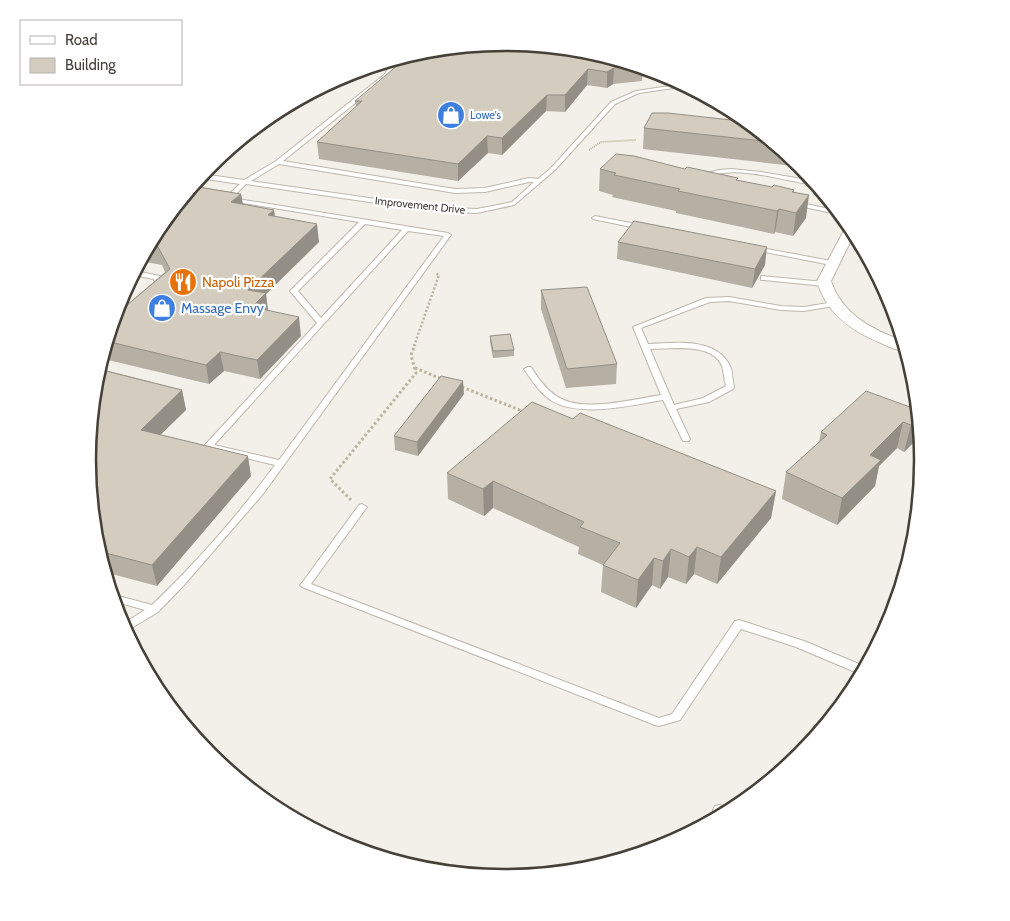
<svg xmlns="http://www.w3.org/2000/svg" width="1010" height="921" font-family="Cabin,sans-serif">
  <rect width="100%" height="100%" fill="#f2f0e8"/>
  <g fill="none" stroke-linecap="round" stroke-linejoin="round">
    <g stroke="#bdb7ac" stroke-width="2">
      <path id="service" d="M392 60 395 67 389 76 283 161 455 189 485 188 529 178 538 179 551 168 611 102 636 91 683 84 687 86 639 93 615 104 555 170 514 205 477 213 432 211 246 184 232 198 448 233 451 235 263 494 185 584 158 612 125 632 121 625 145 610 113 601 111 594 152 605C197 562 239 514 275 465L205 448 204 446 317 323 290 291 359 222 225 200V198L240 184 199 178 202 174 244 180 276 161 385 74 389 67 388 61ZM279 164 455 193 485 192 529 182H534L512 202 477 209 432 207 251 181ZM365 224 402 230 321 318 298 291ZM408 231 444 236 279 460 214 445Z
        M731 169 761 172 814 181 817 185C784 182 745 166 713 175L710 182 705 181 708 173 719 170Z
        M797 202 838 211 841 215 795 205 794 204Z
        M595 216 641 225 644 227 641 229 593 219 592 218Z
        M757 247 831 261 834 263 831 265 755 250V248Z
        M135 271 160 276 163 284 159 290H153L152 288 155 284 154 279 133 275Z
        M761 276 824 282 828 284 824 286 764 280H761Z
        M729 297 781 306 804 307 834 302 838 304 834 306 804 311 781 310 729 301 710 302 641 328 648 344C673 343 714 337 729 364 733 370 732 380 734 387L733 389 709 402 676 409 690 439 689 441H683L682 439 663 400C632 405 581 418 552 401 540 393 532 381 524 369L528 367H531C539 380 549 394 564 400 589 411 635 399 661 395L633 327 706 298ZM677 348C692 348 715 349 722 366 724 372 724 380 726 386L703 398 674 405 650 349Z
        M362 504 367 507 311 584 659 718 672 714 735 621 739 620 804 641 866 667 862 674H860L796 647 741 629 680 720 659 726 655 725 302 587 300 585 302 583 359 505Z
        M719 805 732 809 733 810 722 816 715 814 713 810 715 806Z"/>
    </g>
    <g stroke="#bdb7ac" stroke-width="2">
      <path id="minor" d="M848 223 855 232 831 281C842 314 872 330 904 341L907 351C898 351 889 347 881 343 851 331 826 313 817 281Z"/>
    </g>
    <path stroke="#bdb39f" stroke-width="2" stroke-dasharray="1 1" stroke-linecap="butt" d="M589 150 601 142 636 140"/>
    <path stroke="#bdb39f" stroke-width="2.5" stroke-dasharray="2 2" stroke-linecap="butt" d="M414 346 439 275 435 273"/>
    <path stroke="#bdb39f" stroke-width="3" stroke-dasharray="2.5 2.5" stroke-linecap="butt" d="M415 368 442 379
      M462 387 525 412
      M351 500 330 479 416 373 411 355 415 345"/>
    <use href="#service" fill="#fff" fill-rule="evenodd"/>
    <use href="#minor" fill="#fff" fill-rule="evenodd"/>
  </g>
  <path fill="#b5afa4" d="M587 51 643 68 642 81 613 84 607 88 587 85 565 112 546 111 502 155 488 153 458 181 319 159 317 142 356 107 355 101Z
    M749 122 803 167 643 149 644 128Z
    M600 169H685L738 178 737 180 772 187 794 190V192L806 218 793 236 775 232 774 234 676 213V211L612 197 613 195 599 191Z
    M200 177 201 187 241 194 243 204 274 210 275 217 319 242 266 294 268 310 301 336 260 379 224 371 209 384 104 359 101 369 182 390 186 410 160 435 251 476 157 586 104 572 95 542V379L114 316 165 272 162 265 140 261 158 228Z
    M618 242 765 265 752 288 617 259Z
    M541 290 617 364 616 384 566 388 541 309Z
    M887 293 891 301 892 302 886 298Z
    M490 336 514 350V356L493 358 490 342Z
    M464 394 418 456 395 450 394 436Z
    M918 410 917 439 904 452 897 448 879 466 875 486 837 525 782 499 786 472 819 442 821 432Z
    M573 419 776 491 771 518 717 584 694 574 686 584 668 577 660 589 652 585 636 608 601 592 603 565 578 554 579 547 493 508 484 516 448 499 447 473Z"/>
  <path fill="#948f86" d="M614 68 613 84 607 88V72Z
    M588 69 587 85 565 112V95Z
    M547 95 546 111 502 155V138Z
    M487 136 488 153 458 181V164Z
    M200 177 201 187 183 201V198Z
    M241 194 244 212 231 202Z
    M809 195 806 218 793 236 796 213Z
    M779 209 775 232 774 234 777 211Z
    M274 210 276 228 268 215Z
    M317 224 319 242 266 294 268 312 254 326 248 290Z
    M767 247 765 265 752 288 755 269Z
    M299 317 301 336 260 379 257 360Z
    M220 352 224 371 209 384 206 365Z
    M103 354 104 359 97 386 95 379Z
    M463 381 464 394 418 456 417 442Z
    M182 390 186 410 145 450 141 430Z
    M919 418 920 428 917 439 904 452 911 425Z
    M903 422 897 448 879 466 875 486 837 525 842 498 870 455Z
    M248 456 251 476 157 586 152 565Z
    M493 481V508L484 516 483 489Z
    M776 491 771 518 717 584 721 557Z
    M697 547 694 574 686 584 689 557Z
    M671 549 668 577 660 589 663 561Z
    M654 558 652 585 636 608 638 580Z"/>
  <path fill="#d3ccbf" stroke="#948f86" d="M505 42 587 51 638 66 614 68 607 72 588 69 565 95H547L502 138 487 136 458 164 317 142 362 101H355L411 54 424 50Z
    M652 113H668L749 122 772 142 644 128Z
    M616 154 634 156 685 169 687 167 738 178 736 180 772 187 774 185 794 190 792 192 809 195 796 213 779 209 777 211 678 191 680 189 614 175 616 173 600 169Z
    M192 186 241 194 231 202 274 210 268 215 317 224 248 290 266 293 252 307 299 317 257 360 220 352 206 365 106 341 114 316 170 269 158 247 148 246 158 228Z
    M634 221 767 247 755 269 618 242Z
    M587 287 617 364 567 369 541 290Z
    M510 334 514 350 493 351 490 336Z
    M98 369 182 390 141 430 248 456 152 565 98 551 95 542 87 460 95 379Z
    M441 376 463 381 417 442 394 436Z
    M866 391 918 410 919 418 911 425 903 422 870 455 881 460 842 498 786 472 827 435 821 432Z
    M532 402 573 419 580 413 776 491 721 557 697 547 689 557 671 549 663 561 654 558 638 580 603 565 620 543 580 527 584 522 493 481 483 489 447 473Z"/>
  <defs>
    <g id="shop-disc" transform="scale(1.4375)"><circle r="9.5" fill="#3f7fe0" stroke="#fff"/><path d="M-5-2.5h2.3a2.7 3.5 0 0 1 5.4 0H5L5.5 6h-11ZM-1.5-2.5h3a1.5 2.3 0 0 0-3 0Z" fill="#fff"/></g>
    <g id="restaurant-disc" transform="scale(1.4375)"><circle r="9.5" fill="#e8710a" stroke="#fff"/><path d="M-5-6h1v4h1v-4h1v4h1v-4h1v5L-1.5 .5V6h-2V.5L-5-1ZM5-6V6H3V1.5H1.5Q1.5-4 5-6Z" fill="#fff"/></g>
  </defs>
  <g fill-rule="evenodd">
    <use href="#shop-disc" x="451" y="115"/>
    <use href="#restaurant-disc" x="183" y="282"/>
    <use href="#shop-disc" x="162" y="308"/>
  </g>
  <g text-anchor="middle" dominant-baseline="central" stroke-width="4.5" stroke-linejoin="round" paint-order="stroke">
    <g font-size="11" fill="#366cbe" stroke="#fff" text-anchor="start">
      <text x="470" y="115">Lowe's</text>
    </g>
    <g font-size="11" fill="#454038" stroke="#fff">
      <text transform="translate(420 205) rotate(6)">Improvement Drive</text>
    </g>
    <g font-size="14" fill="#c56008" stroke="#fff" text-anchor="start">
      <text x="202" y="282">Napoli Pizza</text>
    </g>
    <g font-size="14" fill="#366cbe" stroke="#fff" text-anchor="start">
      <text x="181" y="308">Massage Envy</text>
    </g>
  </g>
  <path d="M0 0H1010V921H0ZM96 460a409 409 0 1 1 818 0a409 409 0 1 1-818 0Z" fill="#fff" fill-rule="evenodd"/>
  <path fill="none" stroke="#454038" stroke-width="2.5" d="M96 460a409 409 0 1 1 818 0a409 409 0 1 1-818 0Z"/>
  <rect x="20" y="20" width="162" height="65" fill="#ffffff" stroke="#b5b3af"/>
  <rect x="30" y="36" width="25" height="8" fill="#ffffff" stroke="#b5b3af"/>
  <text x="65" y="45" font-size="15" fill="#454038">Road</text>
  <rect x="30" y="58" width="25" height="15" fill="#d3ccbf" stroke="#b5b3af"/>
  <text x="65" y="70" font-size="15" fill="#454038">Building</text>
</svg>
